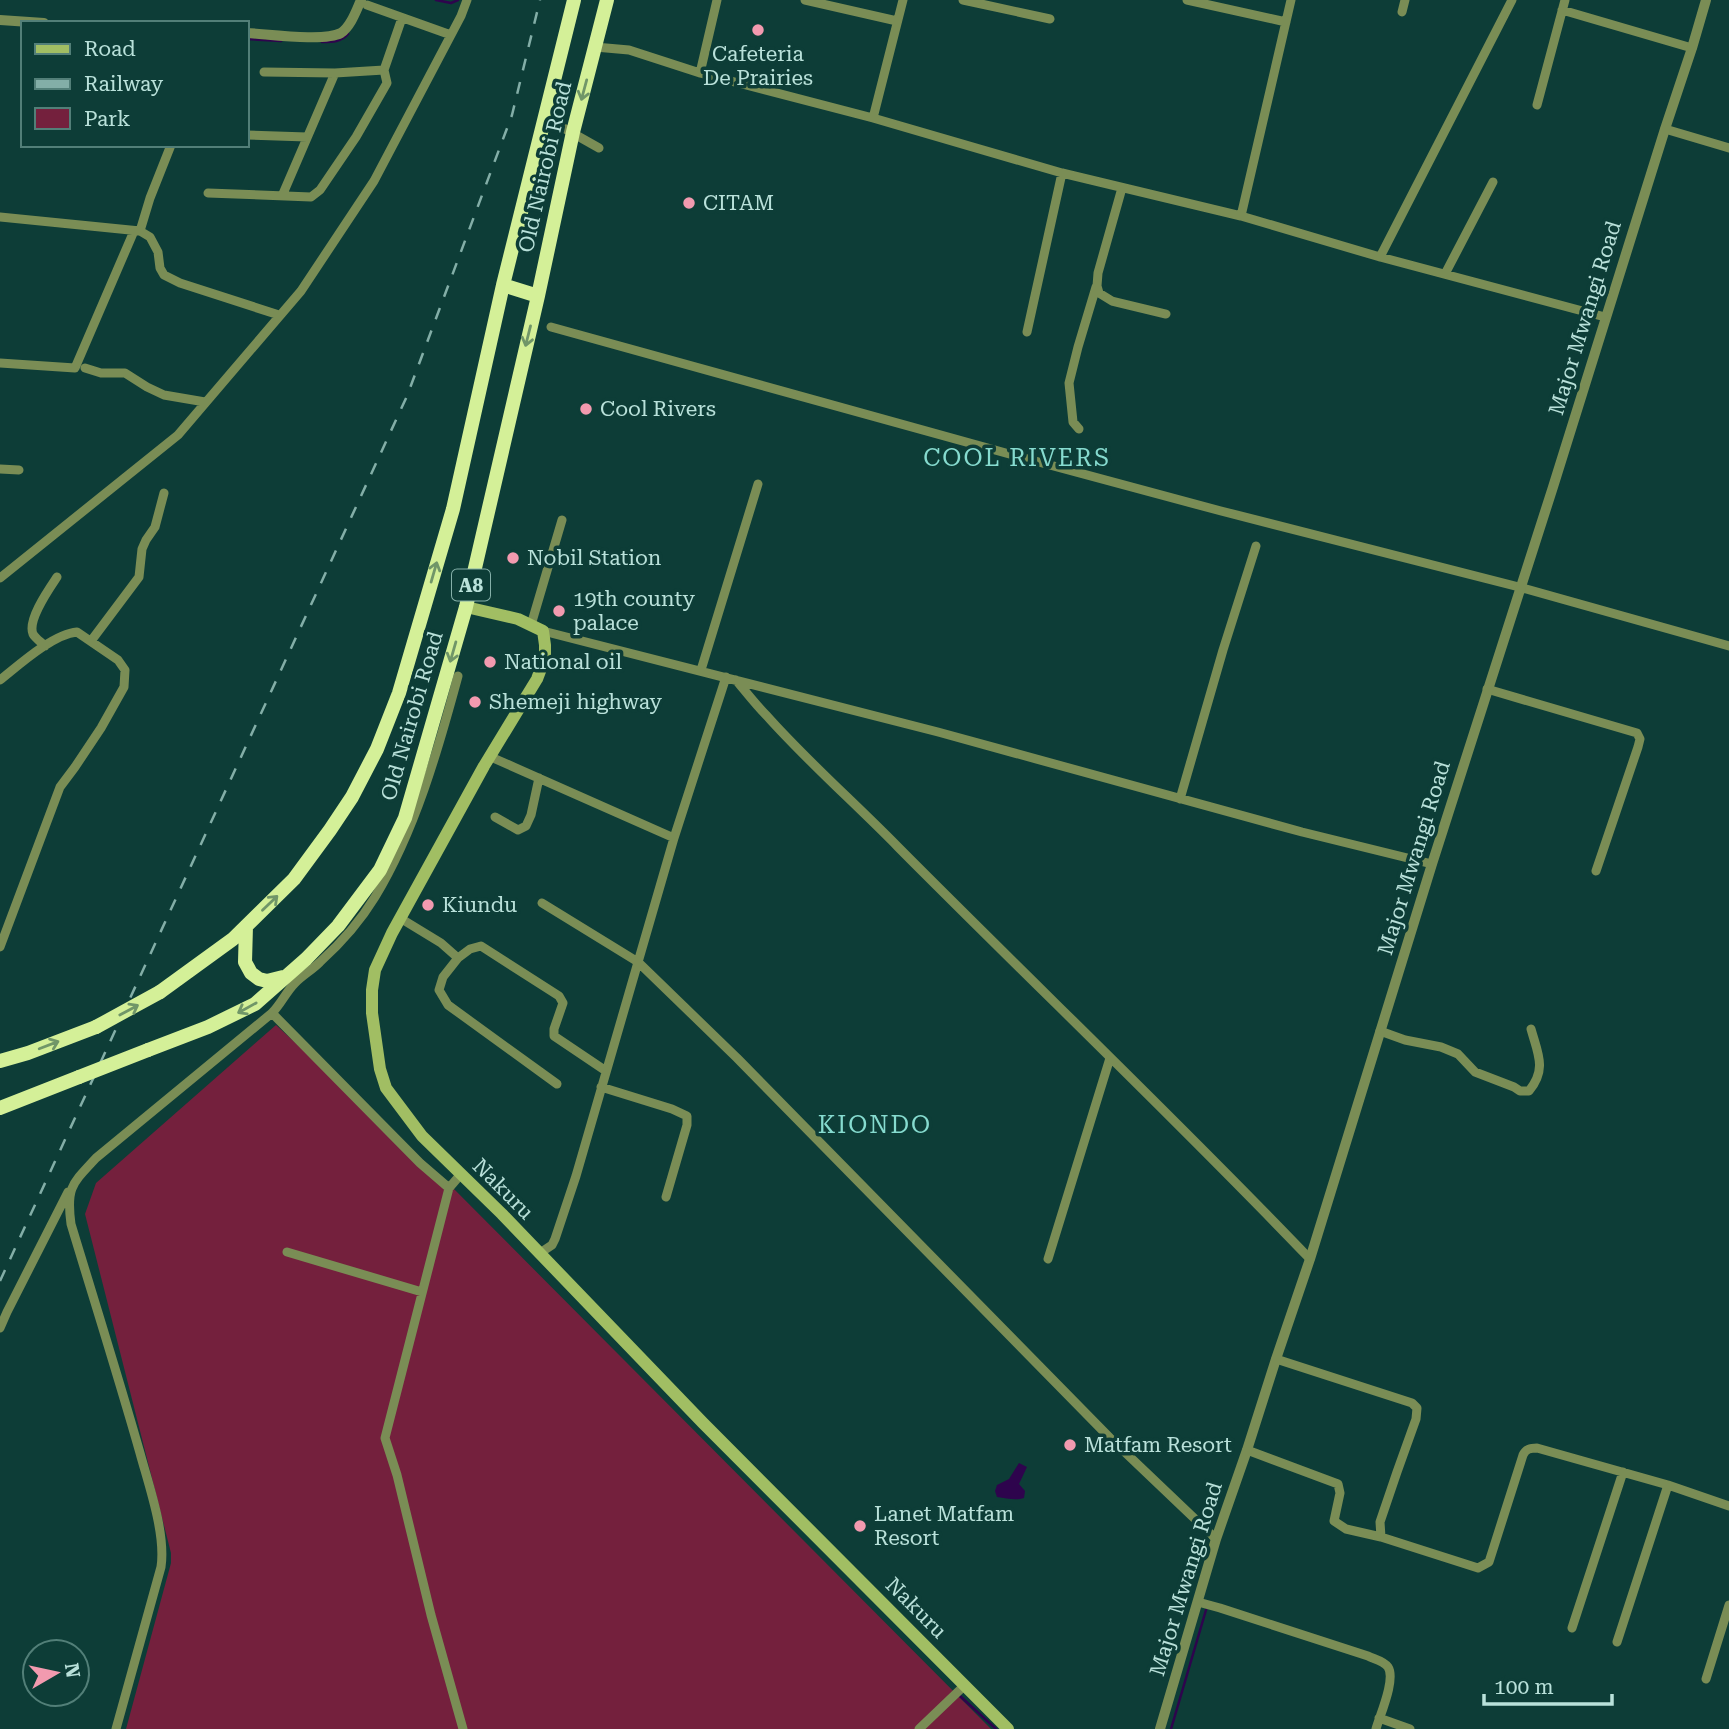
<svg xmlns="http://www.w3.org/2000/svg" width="1729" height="1729" font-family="'Roboto Serif',serif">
  <rect width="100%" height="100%" fill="#0d3d37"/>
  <path fill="#74203d" d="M276 1025 447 1182 991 1729H126L171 1563V1553L85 1214 96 1183Z"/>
  <path fill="#2e044d" d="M1019 1463 1027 1467 1019 1484 1025 1491 1024 1498C1015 1501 1007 1498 997 1497L995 1491 997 1485 1009 1479Z"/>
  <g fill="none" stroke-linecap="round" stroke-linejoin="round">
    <path stroke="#2e044d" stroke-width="2.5" d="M436 0 451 3 458 0
      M247 39 281 41
      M322 42C333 42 341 42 348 34
      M960 1696 996 1729
      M1171 1729 1206 1610"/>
    <path stroke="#7a8d55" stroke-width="9" d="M805 0 897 21
      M963 0 1050 19
      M1187 0 1286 22
      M367 5 451 35
      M1562 10 1692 48
      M1402 12 1405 0
      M595 47 629 50 700 73 873 118 1062 173 1241 216 1380 257 1605 317
      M264 72 335 73 384 70
      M700 73 717 0
      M1537 105 1565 0
      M544 117 599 148
      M873 118 903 0
      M1665 129 1729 148
      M247 135 307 137
      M1122 188 1098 273 1097 286 1099 293 1112 301 1166 314
      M208 193 311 197 320 190 356 137 387 83 384 70 402 18
      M282 196 335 73
      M1241 216 1291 0
      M0 217 140 231 150 237 158 252 160 268 164 275 180 283 279 315
      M140 231 150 198 171 145
      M1380 257 1512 0
      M1445 274 1493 182
      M551 327 1013 455 1221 511 1519 587 1729 646
      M1027 332 1062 173
      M0 363 75 368 134 231
      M85 368 101 373H125L147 387 164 395 205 402
      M1079 429 1073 422 1069 383 1078 347 1096 287
      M0 469 19 470
      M0 578 178 435 301 291 374 181 461 16 467 0
      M531 625 562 520
      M543 631 938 732 1302 832 1432 864
      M91 641 139 577 142 549 146 540 155 527 164 493
      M45 646C41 642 35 638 33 634 27 620 49 589 57 577
      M701 670 758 484
      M0 680C19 665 53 634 77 632L118 660 125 670 124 687 101 728 75 767 60 787 0 947
      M736 680C746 692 756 705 767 716 808 762 855 803 898 847 1035 985 1176 1119 1310 1259
      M1487 689 1637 733 1640 739 1638 747 1596 871
      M491 757 674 838
      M1180 799 1223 650 1256 546
      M495 817 518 830 526 826 531 815 539 778
      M542 903 638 962 737 1058 1110 1438 1216 1539
      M400 918 441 943 458 958 470 949 481 946 559 996 563 1003 554 1029V1036L606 1071
      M458 958 443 977 439 990 448 1005 557 1084
      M272 1013C281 1004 286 992 295 983 303 975 312 970 320 962 340 944 361 920 375 897 415 831 438 750 458 676
      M1380 1031 1405 1040 1441 1047 1458 1054 1475 1072 1514 1087 1520 1091H1529C1547 1069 1538 1054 1531 1029
      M601 1087 672 1109 687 1116V1125L666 1197
      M449 1188 385 1438 397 1475 431 1615 463 1729
      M287 1252 422 1292
      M540 1253 552 1245 555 1239 576 1176 674 838 726 677
      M1048 1259 1110 1058
      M0 1328 7 1312 68 1192
      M1276 1359 1412 1403 1417 1408 1416 1419 1397 1472 1380 1522 1381 1537 1478 1568 1489 1562 1523 1455C1526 1449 1530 1448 1537 1448L1668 1485 1729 1506
      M1247 1450 1338 1484 1340 1493 1334 1521 1346 1529 1381 1537
      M1198 1602 1220 1608 1368 1656C1374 1659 1384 1661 1388 1667 1396 1679 1380 1715 1376 1729
      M1572 1628 1623 1472
      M1617 1642 1668 1485
      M1706 1679 1729 1605
      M1379 1718 1410 1729
      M116 1729 161 1567C166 1534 149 1486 140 1453 118 1376 94 1300 71 1224 66 1187 72 1184 96 1158L272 1013 420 1163 449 1188 461 1174
      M919 1729 965 1685"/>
    <path stroke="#7a8d55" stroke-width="10" d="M0 20 44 23
      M247 33C268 34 324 42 341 33 351 26 356 11 361 0
      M1160 1729 1216 1539 1247 1450 1276 1359 1310 1259 1432 864 1553 487 1665 129 1692 48 1706 0"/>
    <path stroke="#a1be63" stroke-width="12" d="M466 607 518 619 543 631 545 645V658L537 679 484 766 392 933 375 970 372 990V1013L380 1069 386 1088 422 1136 502 1214 703 1423 1008 1729"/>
    <path stroke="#d4f098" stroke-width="14" d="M503 285 538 296
      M246 926 245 962 251 973 259 979 267 981 283 977
      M160 992 233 939 294 879 330 830 352 797 377 749 399 693 453 509 503 285 574 0
      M148 1050 208 1027 255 1004 306 959 338 926 380 870 405 818 466 607 538 296 573 132 607 0
      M0 1061 28 1053 96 1027
      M0 1108 79 1077"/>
    <path stroke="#83aea7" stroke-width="2.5" stroke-dasharray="12 12" stroke-linecap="butt" d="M0 1281 407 396 512 115 540 0"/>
    <path stroke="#d4f098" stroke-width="14" d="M96 1027 160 992
      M79 1077 148 1050"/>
  </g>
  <defs><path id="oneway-shaft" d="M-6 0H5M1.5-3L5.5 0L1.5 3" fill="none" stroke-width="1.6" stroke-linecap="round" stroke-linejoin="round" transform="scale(1.75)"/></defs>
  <g stroke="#709668">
    <use href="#oneway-shaft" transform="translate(584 90) rotate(105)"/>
    <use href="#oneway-shaft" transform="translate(528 336) rotate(104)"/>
    <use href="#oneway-shaft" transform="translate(434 572) rotate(-74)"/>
    <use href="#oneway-shaft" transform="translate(453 652) rotate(106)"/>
    <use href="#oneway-shaft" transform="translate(270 903) rotate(-44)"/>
    <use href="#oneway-shaft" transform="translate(247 1008) rotate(151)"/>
    <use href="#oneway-shaft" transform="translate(129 1010) rotate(-28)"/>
    <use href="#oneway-shaft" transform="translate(49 1045) rotate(-21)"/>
  </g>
  <g fill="#f29aaf" stroke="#0d3d37" stroke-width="2.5">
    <circle cx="758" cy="30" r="7"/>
    <circle cx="689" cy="203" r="7"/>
    <circle cx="586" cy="409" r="7"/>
    <circle cx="513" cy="558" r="7"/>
    <circle cx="559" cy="611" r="7"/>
    <circle cx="490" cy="662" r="7"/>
    <circle cx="475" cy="702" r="7"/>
    <circle cx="428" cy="905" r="7"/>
    <circle cx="1070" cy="1445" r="7"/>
    <circle cx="860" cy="1526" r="7"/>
  </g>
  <g text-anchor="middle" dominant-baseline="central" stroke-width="7" stroke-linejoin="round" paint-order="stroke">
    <rect fill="#0d3d37" stroke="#85b0a9" stroke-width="2" x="452" y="569.5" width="38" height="31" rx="5"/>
    <g font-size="19" font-weight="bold" fill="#b9e1da">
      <text x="471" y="585">A8</text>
    </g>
    <g font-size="21" fill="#b9e1da" stroke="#0d3d37" text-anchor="start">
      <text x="758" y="54" text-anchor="middle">Cafeteria<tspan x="758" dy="24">De Prairies</tspan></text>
      <text x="703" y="203">CITAM</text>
      <text x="600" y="409">Cool Rivers</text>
      <text x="527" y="558">Nobil Station</text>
      <text x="573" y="599">19th county<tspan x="573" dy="24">palace</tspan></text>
      <text x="504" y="662">National oil</text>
      <text x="489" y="702">Shemeji highway</text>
      <text x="442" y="905">Kiundu</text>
      <text x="1084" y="1445">Matfam Resort</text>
      <text x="874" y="1514">Lanet Matfam<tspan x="874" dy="24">Resort</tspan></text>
    </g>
    <g font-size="21" fill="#b9e1da" stroke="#0d3d37">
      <text transform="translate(545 167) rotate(-77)">Old Nairobi Road</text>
      <text transform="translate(1585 318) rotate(-73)">Major Mwangi Road</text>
      <text transform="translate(412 716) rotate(-74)">Old Nairobi Road</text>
      <text transform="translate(1414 858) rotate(-73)">Major Mwangi Road</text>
      <text transform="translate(503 1189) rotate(45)">Nakuru</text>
      <text transform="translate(1186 1579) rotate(-73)">Major Mwangi Road</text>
      <text transform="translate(916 1608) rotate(45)">Nakuru</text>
    </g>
    <g font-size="24" letter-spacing="2" fill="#86dbcf" stroke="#0d3d37">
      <text x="1017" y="458">COOL RIVERS</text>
      <text x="875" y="1125">KIONDO</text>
    </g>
  </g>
  <rect x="21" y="21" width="228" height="126" fill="#0d3d37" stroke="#527f78" stroke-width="2"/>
  <rect x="35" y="44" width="35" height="10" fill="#a1be63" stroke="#527f78" stroke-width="2"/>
  <text x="84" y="56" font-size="21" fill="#b9e1da">Road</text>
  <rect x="35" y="79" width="35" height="10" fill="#83aea7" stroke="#527f78" stroke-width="2"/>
  <text x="84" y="91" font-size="21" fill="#b9e1da">Railway</text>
  <rect x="35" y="108" width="35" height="21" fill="#74203d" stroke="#527f78" stroke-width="2"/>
  <text x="84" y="126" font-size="21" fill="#b9e1da">Park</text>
  <g transform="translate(56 1673) rotate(81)"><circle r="33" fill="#0d3d37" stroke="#527f78" stroke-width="2"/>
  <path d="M0-5L12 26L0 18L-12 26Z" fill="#f29aaf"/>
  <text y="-10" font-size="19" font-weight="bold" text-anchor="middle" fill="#b9e1da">N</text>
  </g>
  <path d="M1484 1694v10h128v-10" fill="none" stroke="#b9e1da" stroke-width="3.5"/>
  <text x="1494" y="1694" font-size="21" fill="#b9e1da" stroke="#0d3d37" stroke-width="5" paint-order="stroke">100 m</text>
</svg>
